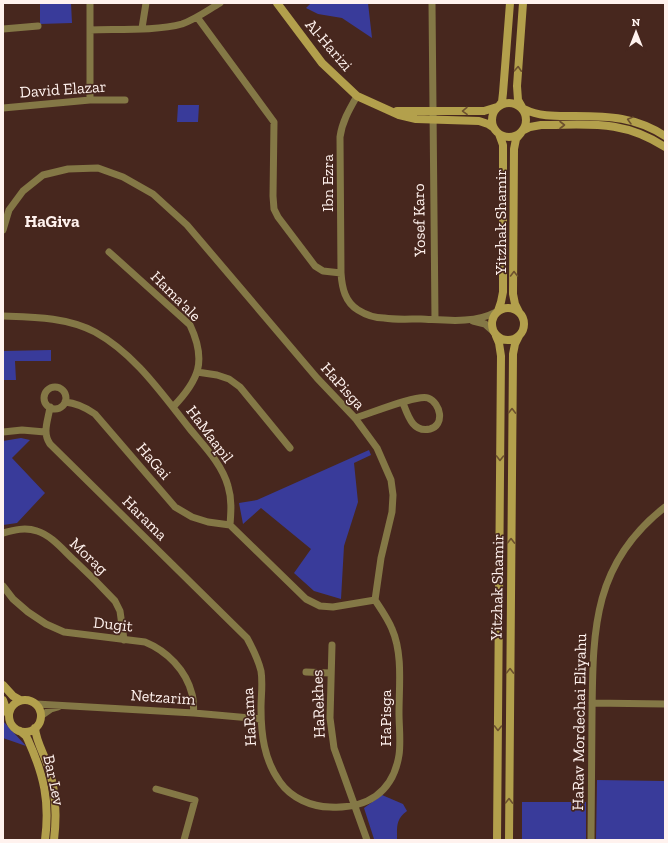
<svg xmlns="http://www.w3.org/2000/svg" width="668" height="843" font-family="'Zilla Slab',serif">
  <rect width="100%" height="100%" fill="#47271e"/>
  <path fill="#393b9a" d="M40 3H71L72 23 40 24Z
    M311 3H368L372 38 342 18 318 14 306 8Z
    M178 105H199L198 122H177Z
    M51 350V361H15L16 380H3V351Z
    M21 438 30 440 12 458 45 493 17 523 3 525V441Z
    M369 450 371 455 354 463 358 502 344 546 341 599 314 591 294 573 311 549 261 508 243 524 239 503 257 500Z
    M3 721 26 746 3 738Z
    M597 780 665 781V840H596Z
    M382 795 403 804 407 811C396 819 397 826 397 839H374L364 808Z
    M522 802H586V840H522Z"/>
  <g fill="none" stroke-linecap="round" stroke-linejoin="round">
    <path stroke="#847846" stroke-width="7" d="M432 3 435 319
      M197 17 274 122 273 196 274 209 278 217 315 266 323 271 341 273
      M142 28 146 3
      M3 29 38 26
      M90 30C116 29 157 31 182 24 196 19 208 10 220 3
      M357 96C349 110 342 122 340 137L341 273C342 288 345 302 358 310 366 315 375 318 384 318 396 320 409 319 421 319 445 320 474 324 496 312
      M90 100V3
      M3 108 90 100H125
      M3 230 9 210 23 191 43 175 68 169 98 168 123 177 153 194 187 225 317 378 355 418 377 448 391 480 393 495 392 512 381 558 375 600
      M109 252 190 325C207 361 199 380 173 407
      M3 316C33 317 67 317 95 332 135 354 162 394 190 429 204 446 222 464 228 486 232 499 231 512 230 525L306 599 320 606 333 607 375 600
      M473 321 485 324 493 331
      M197 372 217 375 229 379 240 387 290 448
      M44 398a11 11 0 1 1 22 0a11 11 0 1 1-22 0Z
      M65 402C77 403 85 407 95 414L175 507 192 517 208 522 230 525
      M50 407C48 421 42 432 50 444L247 638C253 649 258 659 261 671 263 683 261 696 261 708 261 734 264 760 280 782 291 798 312 807 330 807 366 809 393 793 399 755 401 742 399 726 399 713 399 686 403 654 392 629 388 619 381 609 375 600
      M355 418C369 414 417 394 428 398 441 403 445 425 430 429 413 433 408 416 403 403
      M3 432 22 430 45 432
      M3 533C14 530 25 527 37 531 51 535 64 551 75 561 89 574 102 587 115 601L120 611 124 640
      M3 586 13 599 28 612 46 624 64 632 145 642C167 651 186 670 192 694 194 700 193 707 194 713
      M332 645 330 718 334 748 367 840
      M306 672 330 673
      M592 703 665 704
      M36 704 194 713 261 719
      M41 716 51 709 58 707
      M156 789 195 800 184 840
      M591 840C591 798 592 757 592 715 593 631 592 564 665 507"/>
    <path stroke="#b3a04c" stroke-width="8" d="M277 3 322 63 357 96 399 115 416 119 479 121 488 124 494 128
      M492 120a17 17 0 1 1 34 0a17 17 0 1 1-34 0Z
      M499 106 502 102 503 93 510 3
      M522 107 518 100 517 86 523 3
      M524 109C540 117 557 116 575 116 609 116 636 117 665 136
      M397 111H484L497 107
      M524 130 530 127 541 125C589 125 622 119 665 147
      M492 324a16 16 0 1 1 32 0a16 16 0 1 1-32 0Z
      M498 311 501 302 503 292V145L499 134
      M519 312 515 304 513 294 514 149 516 139 521 133
      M496 336 499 343 501 356 497 840
      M3 685 13 696 20 700
      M9 716a16 16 0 1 1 32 0a16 16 0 1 1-32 0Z
      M3 700 8 714
      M35 728C36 741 44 754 48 766 56 790 57 815 54 840
      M20 731 26 736 28 740C44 775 50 802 45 840
      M509 840 513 354 515 344 519 336"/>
  </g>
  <defs><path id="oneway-chevron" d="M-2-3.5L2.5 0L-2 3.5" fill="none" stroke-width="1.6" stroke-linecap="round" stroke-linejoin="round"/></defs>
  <g stroke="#6d512e">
    <use href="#oneway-chevron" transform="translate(518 69) rotate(-87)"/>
    <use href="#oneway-chevron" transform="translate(465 111) rotate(179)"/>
    <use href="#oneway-chevron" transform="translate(630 120) rotate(-165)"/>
    <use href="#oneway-chevron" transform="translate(562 125)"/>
    <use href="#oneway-chevron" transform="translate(514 274) rotate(-90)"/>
    <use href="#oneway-chevron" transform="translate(512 411) rotate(-89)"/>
    <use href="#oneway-chevron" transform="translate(500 458) rotate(91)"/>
    <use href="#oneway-chevron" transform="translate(511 541) rotate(-89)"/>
    <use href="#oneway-chevron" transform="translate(510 671) rotate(-89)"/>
    <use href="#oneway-chevron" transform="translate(498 728) rotate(91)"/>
    <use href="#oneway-chevron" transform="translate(509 801) rotate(-89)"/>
  </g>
  <g text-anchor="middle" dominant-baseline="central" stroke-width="3.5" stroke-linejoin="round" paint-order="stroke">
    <g font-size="16" fill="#fff2ee" stroke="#47271e">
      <text transform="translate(329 45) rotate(49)">Al-Harizi</text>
      <text transform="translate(63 89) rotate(-4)">David Elazar</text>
      <text transform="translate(327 183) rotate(-90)">Ibn Ezra</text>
      <text transform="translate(419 220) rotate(-91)">Yosef Karo</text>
      <text transform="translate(500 222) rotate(-90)">Yitzhak Shamir</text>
      <text transform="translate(176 296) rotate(45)">Hama'ale</text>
      <text transform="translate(343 386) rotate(48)">HaPisga</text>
      <text transform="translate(210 434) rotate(53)">HaMaapil</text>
      <text transform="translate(154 461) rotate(49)">HaGai</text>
      <text transform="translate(145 518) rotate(45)">Harama</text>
      <text transform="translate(89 556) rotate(43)">Morag</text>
      <text transform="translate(497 587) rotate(-89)">Yitzhak Shamir</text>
      <text transform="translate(113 624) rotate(6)">Dugit</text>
      <text transform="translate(163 697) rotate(4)">Netzarim</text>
      <text transform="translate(318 704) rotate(-92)">HaRekhes</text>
      <text transform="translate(249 717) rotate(-93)">HaRama</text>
      <text transform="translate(385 718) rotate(-90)">HaPisga</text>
      <text transform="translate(579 722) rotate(-89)">HaRav Mordechai Eliyahu</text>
      <text transform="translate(54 780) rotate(78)">Bar Lev</text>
    </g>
    <g font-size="17" font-weight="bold" fill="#fff2ee" stroke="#47271e">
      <text x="52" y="221">HaGiva</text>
    </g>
  </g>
  <rect width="668" height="843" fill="none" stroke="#fff2ee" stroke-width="8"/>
  <g transform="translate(636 32)" stroke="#47271e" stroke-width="3" paint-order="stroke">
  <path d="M0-3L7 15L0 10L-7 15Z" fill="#fff2ee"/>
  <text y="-6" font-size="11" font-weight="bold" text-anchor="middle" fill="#fff2ee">N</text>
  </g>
</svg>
